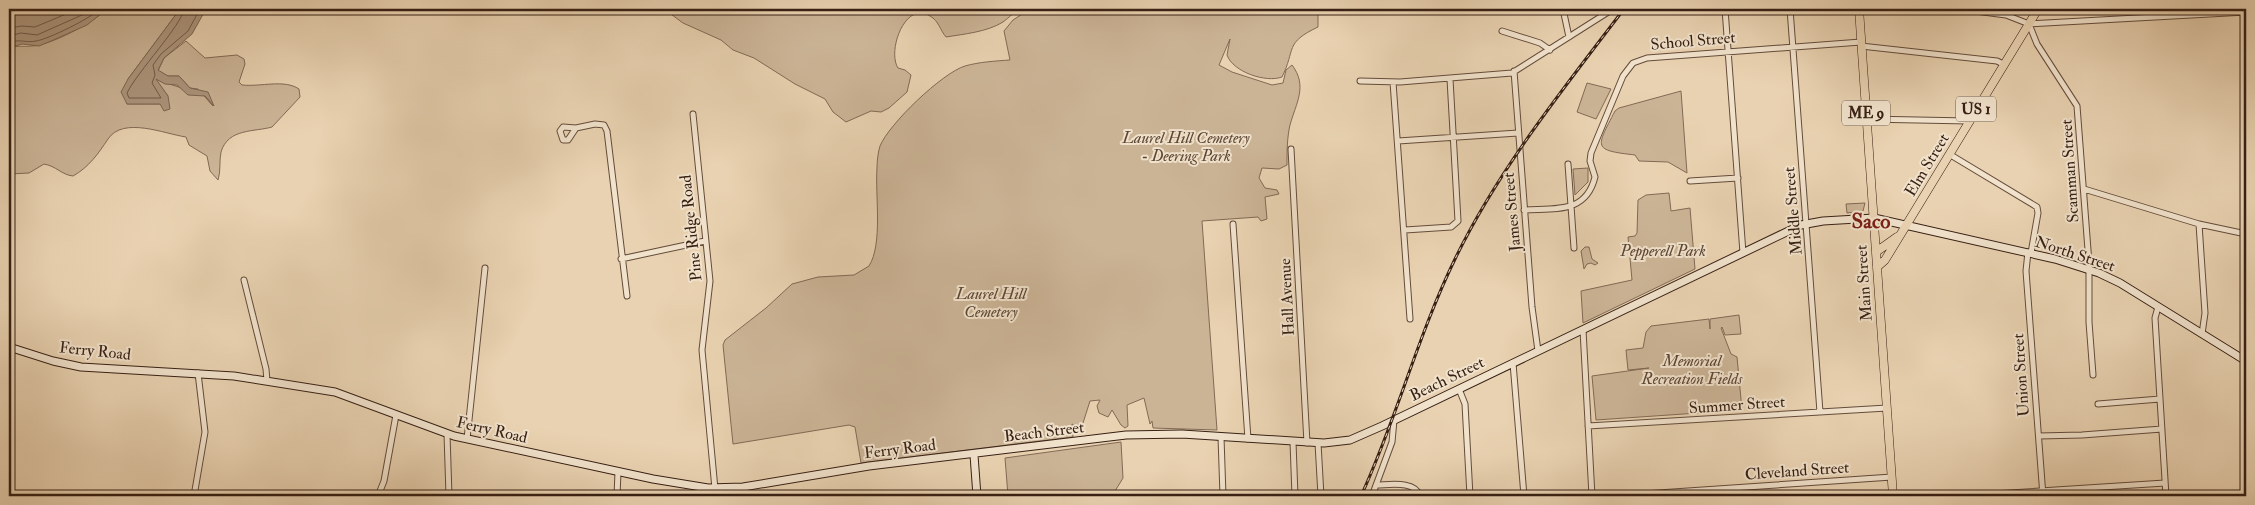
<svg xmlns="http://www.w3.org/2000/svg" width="2255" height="505" font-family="'IM FELL Double Pica',serif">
  <rect width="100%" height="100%" fill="#e9d2b1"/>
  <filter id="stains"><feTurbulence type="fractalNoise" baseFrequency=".004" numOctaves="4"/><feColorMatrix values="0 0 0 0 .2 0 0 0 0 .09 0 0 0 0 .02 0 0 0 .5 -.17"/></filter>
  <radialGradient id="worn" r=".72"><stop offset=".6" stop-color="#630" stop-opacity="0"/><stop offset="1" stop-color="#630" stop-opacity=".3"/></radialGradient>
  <path fill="#cbb496" stroke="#816a55" d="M107 9H180L128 79 127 104H160L168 96 155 79 205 96 213 106 198 89 190 88 179 76H168L158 71 164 58 186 41 205 58 237 55 244 59 245 64 239 82 242 85C261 87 284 79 299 89L300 97 272 127C255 132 228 128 221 152 219 161 221 171 218 180L210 171 207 156 189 145 186 137C165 134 123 116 108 139 98 154 89 167 73 176 62 175 56 166 44 164L29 173 9 174V48C18 45 23 47 31 46 50 46 94 22 107 9Z
    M664 9H1022C1013 12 1010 17 1003 22 987 32 964 34 946 37 940 30 939 21 930 16 905 0 887 51 898 68L905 70 911 75 907 92 889 108 881 112 871 111 846 122 833 112 825 99 795 84 754 58 733 50 721 40 683 23Z
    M1030 9H1318V27C1284 43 1296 49 1282 77 1266 83 1233 72 1227 55L1230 39 1219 65 1232 72 1272 85 1283 83 1286 70 1292 65C1308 86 1296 103 1290 125 1287 138 1287 152 1287 165L1279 169 1262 168 1259 178 1265 188 1277 190 1279 194 1265 197 1267 219 1261 221 1258 217 1202 221 1217 430 1153 428 1152 421 1150 424 1144 398 1127 405 1128 426 1125 428 1121 425 1112 410 1108 417 1099 413 1097 406 1100 400 1090 401 1083 423 1076 426 1072 424 1073 437 861 463 855 427 849 425 733 444 723 345 725 340 766 308 792 284 818 277 854 275 869 266C883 244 875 195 877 168 877 161 878 152 880 146 889 124 942 73 965 66 979 62 995 61 1010 60L1004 31 1013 20Z
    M1587 83 1611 89 1596 119 1577 112Z
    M1681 91 1687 173 1668 162 1639 161 1635 155C1592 150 1596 148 1615 111L1619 108Z
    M1588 168V182L1575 195 1573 169Z
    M1669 193 1671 211 1690 208 1695 269 1583 323 1581 291 1632 280 1628 237 1635 236 1637 233 1638 200 1646 195Z
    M1865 203 1863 211 1847 213 1846 204Z
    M1585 247H1589L1592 259 1598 263 1595 265 1591 263 1587 264 1584 269 1581 251Z
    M1739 315 1741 334 1725 335 1722 327 1721 328 1731 354 1737 357 1742 410 1596 420 1592 376 1649 368 1628 370 1626 350 1643 348 1646 332 1651 326 1709 319 1710 329V319Z
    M1121 442 1123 478 1112 496H1008L1005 458Z"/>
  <path fill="#ac957c" stroke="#7d6652" d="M9 9H107L87 25 51 41 39 46 22 44 9 48Z
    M180 9H206L192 34 164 58 158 70 168 76H179L190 88 208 92 214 106 205 96 188 95 177 85 165 84 156 79 168 96 170 109 164 111 160 104H127L121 92 128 79Z"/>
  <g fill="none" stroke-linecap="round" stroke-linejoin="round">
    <path stroke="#725a48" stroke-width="1" d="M184 9C182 25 137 72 127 93L129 98H161L152 83 155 75 153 65 161 54 188 31 200 9
      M9 28 22 26 35 27 78 9
      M9 36 21 33 37 35 82 15 92 9
      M9 42C21 39 26 43 36 41 49 39 91 18 100 9"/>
    <g stroke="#644c3b" stroke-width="7">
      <path id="street" d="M1563 9 1569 37
        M1725 9 1743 253
        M1790 9 1820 412
        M1960 9 2006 15 2029 24
        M2029 24 2037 44 2077 106 2089 263V322L2093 375
        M2029 24 2246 12
        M1502 31 1540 43 1550 50
        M1861 46 1997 61 2003 64
        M1514 71 1532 307 1538 351
        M1360 81 1400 82 1512 73 1613 9
        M1393 82 1410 319
        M693 114 710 281 702 350 715 489
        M1866 119 1969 121
        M576 128 563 127 560 131 563 140H568L576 128 595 124 604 125 607 131 627 296
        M1398 141 1518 133
        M1291 149 1307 443
        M1949 154 2037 207 2038 213 2031 253
        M1568 164 1574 248
        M1690 181 1738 178
        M2084 189 2199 224 2246 234
        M1524 210C1555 208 1586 214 1595 177L1590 161 1591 153 1623 76 1633 63 1647 58 1861 42
        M1233 224 1248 439
        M2199 224 2205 313 2202 334
        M1405 230 1451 227 1458 221 1450 79
        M2028 252 2026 271 2043 496
        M621 259 705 241
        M244 280 266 369 267 381
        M2158 307 2155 318 2166 496
        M1583 330 1592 496
        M1513 363 1524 496
        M1459 389 1465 404 1470 496
        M2098 404 2160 399
        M1588 426 1887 408
        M447 434 449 496
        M2039 436 2082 435 2162 429
        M1221 437 1223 496
        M467 439 485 268
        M1293 442 1295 496
        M1318 443 1321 496
        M1376 485C1389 485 1415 480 1420 496
        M194 496 205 432 198 373
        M378 496 384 481 396 415
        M617 496 618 472
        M1372 496 1392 442 1394 420
        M1614 496 1892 477
        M1962 496 2165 483"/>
    </g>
    <g stroke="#372014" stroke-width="9">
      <path id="secondary" d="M9 347 53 361 81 367 234 376 335 392 454 436 653 479 708 488 743 487 869 466 1126 435 1182 434 1324 443 1350 440 1382 426 1801 225 1823 221 1874 218 2055 259 2099 273 2120 283 2246 361
        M974 455 977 496"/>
    </g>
    <g stroke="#372014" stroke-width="9">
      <path id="primary" d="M1859 9 1893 496
        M1876 252 1897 237
        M1877 267 1885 260 2038 9"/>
    </g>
    <use href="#street" stroke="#f1e2cc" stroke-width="5"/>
    <use href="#secondary" stroke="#f1e2cc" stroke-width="7"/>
    <use href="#primary" stroke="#e9d2b1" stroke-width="8"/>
    <g stroke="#372014" stroke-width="3">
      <path id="rail" d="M1361 496C1397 418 1418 334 1456 257 1500 167 1564 88 1624 9"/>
    </g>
    <use href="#rail" stroke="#f1e2cc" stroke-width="1" stroke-dasharray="4" stroke-linecap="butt"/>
  </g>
  <g text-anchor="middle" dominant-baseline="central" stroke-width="4" stroke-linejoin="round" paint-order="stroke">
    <g fill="#f1e2cc" stroke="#6f5a4b" stroke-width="1">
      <rect x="1956" y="96.5" width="40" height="25" rx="4"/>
      <rect x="1842" y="100.5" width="48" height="25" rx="4"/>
    </g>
    <g font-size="15" font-weight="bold" fill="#372014">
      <text x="1976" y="109">US 1</text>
      <text x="1866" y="113">ME 9</text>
    </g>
    <g font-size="16" fill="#372014" stroke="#f1e2cc">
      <text transform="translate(1693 41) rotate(-5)">School Street</text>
      <text transform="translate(1927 165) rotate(-59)">Elm Street</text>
      <text transform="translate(2070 171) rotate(-94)">Scamman Street</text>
      <text transform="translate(1793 211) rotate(-95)">Middle Street</text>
      <text transform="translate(1512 212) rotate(-95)">James Street</text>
      <text transform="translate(691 228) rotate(-96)">Pine Ridge Road</text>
      <text transform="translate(2075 254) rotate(18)">North Street</text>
      <text transform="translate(1864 283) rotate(-94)">Main Street</text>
      <text transform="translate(1287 297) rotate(-93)">Hall Avenue</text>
      <text transform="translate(95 351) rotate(6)">Ferry Road</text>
      <text transform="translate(2021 375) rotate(-94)">Union Street</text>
      <text transform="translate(1447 379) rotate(-26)">Beach Street</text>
      <text transform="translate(1737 405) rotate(-4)">Summer Street</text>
      <text transform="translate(492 430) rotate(13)">Ferry Road</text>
      <text transform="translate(1044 432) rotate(-7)">Beach Street</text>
      <text transform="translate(900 449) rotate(-7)">Ferry Road</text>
      <text transform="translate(1797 471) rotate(-4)">Cleveland Street</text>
    </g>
    <g font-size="16" font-style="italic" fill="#5c4534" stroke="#f1e2cc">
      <text x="1186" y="138">Laurel Hill Cemetery<tspan x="1186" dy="18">- Deering Park</tspan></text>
      <text x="1663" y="251">Pepperell Park</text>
      <text x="991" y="294">Laurel Hill<tspan x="991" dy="18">Cemetery</tspan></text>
      <text x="1692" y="361">Memorial<tspan x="1692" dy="18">Recreation Fields</tspan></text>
    </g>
    <g font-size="21" font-weight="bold" fill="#7a1f14" stroke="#f1e2cc">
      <text x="1871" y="221">Saco</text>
    </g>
  </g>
  <rect width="2255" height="505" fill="none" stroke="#e9d2b1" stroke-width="30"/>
  <rect x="10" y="10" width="2235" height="485" fill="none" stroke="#372014" stroke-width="2.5"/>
  <rect x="15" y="15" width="2225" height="475" fill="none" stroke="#372014"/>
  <rect width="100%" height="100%" filter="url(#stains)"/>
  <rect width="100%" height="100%" fill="url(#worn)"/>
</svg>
